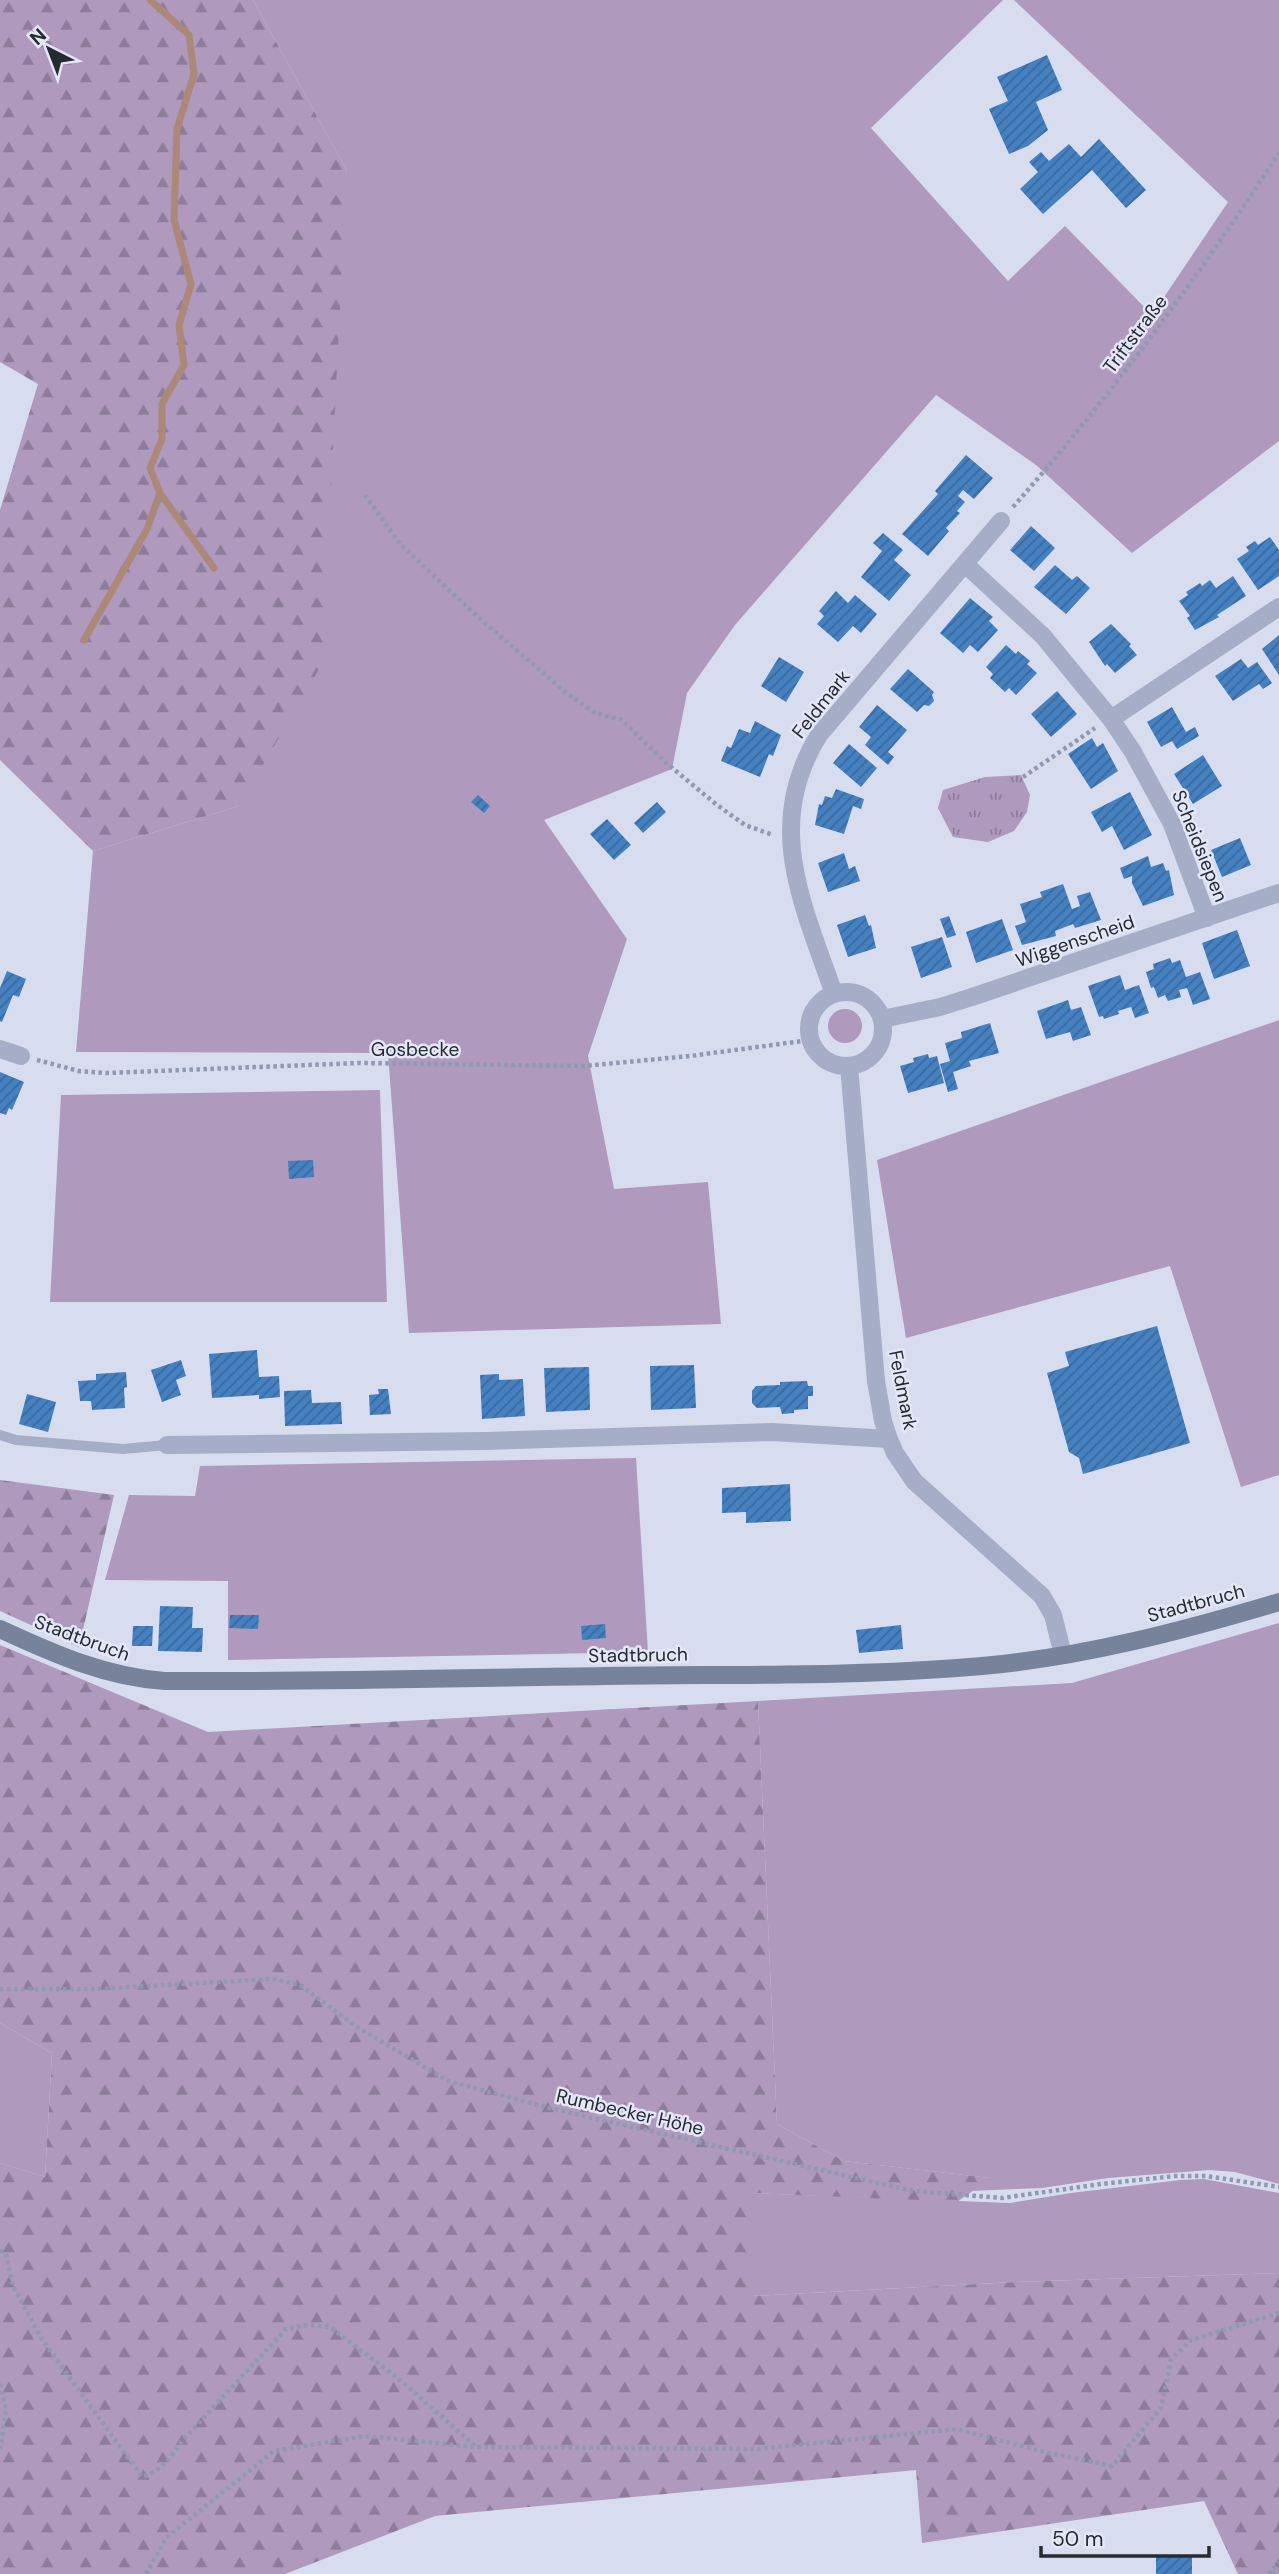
<svg xmlns="http://www.w3.org/2000/svg" width="1279" height="2574" font-family="'DM Sans',sans-serif">
  <defs>
    <pattern id="forest-firs" width="22" height="20" patternUnits="userSpaceOnUse" patternTransform="scale(1.75)"><rect width="22" height="20" fill="#af99bd"/><path d="M5 1l3.5 6h-7zM16 11l3.5 6h-7z" fill="#8e7d9a"/></pattern>
    <pattern id="park-tufts" width="24" height="20" patternUnits="userSpaceOnUse" patternTransform="scale(1.75)"><rect width="24" height="20" fill="#af99bd"/><path d="M3 7l-1-3M5 7V3M7 7l1-3M15 17l-1-3M17 17v-4M19 17l1-3" fill="none" stroke="#8e7d9a"/></pattern>
    <pattern id="building-hatch" width="6" height="6" patternUnits="userSpaceOnUse" patternTransform="scale(1.75)"><rect width="6" height="6" fill="#4580c0"/><path d="M-1 1l2-2M0 6l6-6M5 7l2-2" fill="none" stroke="#39699d"/></pattern>
  </defs>
  <rect width="100%" height="100%" fill="#d8dcef"/>
  <path fill="#af99bd" d="M253 0H1003L871 128 1008 281 1065 226 1152 315 1228 202 1014 0H1279V441L1132 553 1036 465 936 395 735 625 687 693 672 769 544 820 627 939 588 1056 614 1189 708 1182 721 1324 409 1333 388 1053 76 1052 93 851 239 806 347 171Z
    M828 1026a17 17 0 1 1 34 0a17 17 0 1 1-34 0Z
    M1279 1020V1475L1241 1487 1170 1266 906 1338 877 1160Z
    M380 1090 387 1302H50L61 1095Z
    M636 1458 648 1652 228 1660V1581L105 1580 129 1495 195 1496 200 1466Z
    M1279 1623V2184L1235 2172 1209 2170 1108 2178 1042 2188 970 2191 990 2178 844 2161 777 2124 758 1701 1072 1683Z
    M0 2023 52 2053 45 2177 0 2163Z
    M1204 2179 1279 2193V2273L1015 2282 751 2296V2193L1010 2203 1071 2193 1180 2180Z"/>
  <path fill="url(#forest-firs)" d="M0 0H253L347 171 322 664 239 806 93 851 0 760V510L38 384 0 362Z
    M0 1480 114 1495 79 1647 0 1611Z
    M0 1645 208 1732 758 1701 777 2124 844 2161 991 2178 957 2202 751 2193V2296L1015 2282 1279 2273V2574H1238L1204 2501 922 2543 916 2470 435 2516 285 2574H0V2163L45 2177 52 2053 0 2023Z"/>
  <path fill="url(#park-tufts)" d="M1021 775 1030 795 1027 812 1014 831 988 842 953 837 938 808 943 790 985 777Z"/>
  <g fill="none" stroke-linecap="round" stroke-linejoin="round">
    <path stroke="#ab8878" stroke-width="7" d="M160 493 214 568
      M84 640 147 529 160 493 150 468 162 439V404L184 365 179 325 191 284 174 220 177 129 194 74 189 35 150 0"/>
  </g>
  <path fill="url(#building-hatch)" d="M1047 55 1062 90 1036 102 1048 130 1028 146 1009 154 989 109 1008 101 997 77Z
    M1099 139 1146 190 1126 208 1092 170 1043 214 1020 189 1038 172 1029 162 1041 152 1049 161 1069 144 1081 157Z
    M966 455 993 478 974 499 963 490 958 496 965 502 957 511 960 513 946 528 949 531 928 556 902 534 938 494 935 491Z
    M1031 526 1055 548 1034 571 1010 550Z
    M883 533 903 550 894 560 911 575 889 601 861 577 882 551 873 543Z
    M1270 537 1279 550V576L1258 590 1237 559 1249 551 1246 547 1255 541 1258 545Z
    M1055 565 1072 580 1077 576 1090 588 1066 614 1034 587Z
    M1233 576 1246 596 1217 615 1219 617 1195 630 1187 618 1190 616 1179 601 1188 595 1186 592 1200 583 1202 586 1210 580 1216 588Z
    M836 591 848 603 855 595 877 614 861 633 853 626 838 642 817 624 824 616 819 611Z
    M970 598 993 617 989 621 998 630 978 652 970 645 963 653 940 633Z
    M1111 624 1131 644 1129 646 1137 655 1115 673 1107 664 1105 666 1089 642Z
    M1279 635V675L1262 649Z
    M1006 645 1016 654 1018 651 1030 661 1027 664 1037 673 1016 695 1009 688 1005 692 990 678 993 674 986 667Z
    M779 657 804 672 786 702 761 686Z
    M1241 659 1248 668 1257 662 1272 683 1263 689 1259 684 1233 701 1215 676Z
    M908 669 934 692 932 695 934 701 929 706 924 705 917 712 890 689Z
    M1057 691 1077 714 1051 737 1031 714Z
    M877 705 907 730 888 752 894 757 888 765 865 745 871 737 859 727Z
    M1172 707 1186 732 1195 727 1199 736 1177 749 1172 741 1161 747 1147 722Z
    M755 721 781 735 773 756 769 754 760 777 721 761 727 746 731 748 739 729 750 733Z
    M1092 738 1097 747 1103 743 1118 771 1091 789 1068 754Z
    M849 744 877 768 861 787 833 763Z
    M1203 755 1222 786 1193 804 1174 774Z
    M836 789 864 799 861 809 853 806 844 834 815 825 819 804 822 805 825 796 832 798Z
    M1130 792 1152 835 1124 850 1112 826 1102 832 1091 812Z
    M478 795 490 806 484 813 471 802Z
    M657 802 666 812 643 833 634 823Z
    M607 819 631 845 614 860 590 834Z
    M1240 838 1251 865 1222 877 1211 850Z
    M844 853 849 869 855 866 860 881 828 892 818 863Z
    M1148 856 1151 867 1163 863 1166 871 1169 870 1174 895 1143 906 1132 883V876L1124 879 1120 868Z
    M1063 884 1072 909 1080 906 1077 896 1090 892 1101 920 1075 928 1073 924 1055 931 1056 936 1022 945 1015 926 1026 922 1020 904 1042 897 1040 892Z
    M865 915 869 926 871 925 876 948 848 957 837 925Z
    M949 916 956 935 947 938 940 919Z
    M1002 919 1013 950 976 963 966 932Z
    M1237 930 1250 966 1214 979 1202 943Z
    M942 937 952 967 921 978 911 947Z
    M1170 958 1172 963 1180 960 1186 977 1200 972 1210 999 1193 1005 1187 988 1179 990 1181 997 1168 1001 1165 995 1158 998 1154 987 1151 988 1146 972 1154 969 1153 964Z
    M7 971 26 979 19 997 13 995 2 1022 0 1021V988Z
    M1120 975 1125 990 1139 985 1149 1013 1135 1018 1131 1007 1118 1011 1119 1014 1104 1019 1103 1016 1099 1017 1088 986Z
    M1068 1000 1071 1010 1081 1007 1091 1035 1073 1041 1070 1032 1046 1039 1037 1011Z
    M990 1023 999 1053 969 1061 971 1066 953 1072 958 1089 948 1092 940 1064 950 1061 945 1043 962 1038 961 1032Z
    M928 1054 929 1058 937 1056 944 1083 908 1093 900 1066 914 1062 913 1058Z
    M0 1072 24 1082 12 1110 9 1108 6 1115 0 1113Z
    M313 1160 314 1177 289 1179 288 1161Z
    M1157 1326 1190 1443 1083 1474 1079 1458 1069 1452 1047 1373 1069 1366 1065 1352Z
    M257 1350 259 1377 279 1376 280 1397 259 1399V1395L212 1398 209 1354Z
    M181 1360 186 1376 176 1380 181 1395 162 1402 151 1370Z
    M694 1365 696 1408 651 1410 650 1366Z
    M589 1367 590 1410 546 1412 544 1368Z
    M126 1372 127 1387 124 1388 125 1408 92 1410 91 1401H80L78 1381 96 1380V1374Z
    M499 1374V1380L523 1379 525 1416 482 1419 480 1375Z
    M807 1381 808 1386H813V1396H808V1409L794 1410V1413L782 1414 780 1407 757 1408 752 1403V1391L756 1386 780 1385V1382Z
    M378 1389H388L391 1414 370 1415 369 1395 379 1394Z
    M311 1390 312 1403 341 1402 342 1424 285 1426 284 1391Z
    M27 1394 56 1402 48 1432 19 1424Z
    M790 1484 791 1521 746 1523V1512L722 1513V1488Z
    M160 1606 193 1607 192 1628H203L202 1652 158 1651Z
    M230 1615H259L258 1629 229 1628Z
    M605 1624 606 1638 582 1640 581 1626Z
    M901 1625 903 1649 859 1653 856 1630Z
    M133 1626H153L152 1646H132Z
    M1156 2556 1192 2557V2574H1156Z"/>
  <g fill="none" stroke-linecap="round" stroke-linejoin="round">
    <path stroke="#8f99b2" stroke-width="4.5" stroke-dasharray="3.5 3.5" stroke-linecap="butt" d="M365 495 400 544 480 619 568 694 595 713 622 720 665 762 717 805 745 825 773 835
      M1013 507C1111 396 1198 277 1279 153
      M1023 777 1095 728
      M37 1060 79 1071 107 1073 359 1063 584 1066 690 1056 810 1040
      M0 1989H95L272 1979 300 1985 357 2027 448 2081 545 2107 913 2191 1002 2198 1101 2184 1175 2176H1206L1279 2187
      M0 2250 6 2254 13 2286 43 2341 142 2477C162 2471 170 2458 182 2441L286 2329 307 2325 330 2327 400 2380 475 2446
      M0 2384 6 2409 0 2450
      M146 2574 166 2538 274 2451 365 2436 476 2447 757 2449 957 2429 1049 2453 1112 2466 1161 2408 1171 2360 1191 2340 1279 2313
      M1269 2574 1279 2562
      M1272 2574 1279 2570"/>
    <path stroke="#a5aec6" stroke-width="10" d="M0 1435 16 1440 123 1449 167 1445"/>
    <path stroke="#a5aec6" stroke-width="18" d="M965 564 1043 636 1111 719 1133 752 1172 824 1207 918
      M1111 719 1279 607
      M809 1029a37 37 0 1 1 74 0a37 37 0 1 1-74 0Z
      M834 994C803 904 763 825 819 735L1001 521
      M882 1019 940 1007 972 997 1279 893
      M0 1049 21 1056
      M849 1066 876 1381 883 1421 889 1439 895 1453 914 1481 1042 1596 1053 1615 1063 1655
      M167 1445 485 1441 772 1432 889 1439"/>
    <path stroke="#76839a" stroke-width="18" d="M0 1629C54 1654 106 1677 165 1681 312 1682 458 1678 605 1676 730 1674 857 1677 982 1666 1083 1657 1182 1631 1279 1602"/>
  </g>
  <g text-anchor="middle" dominant-baseline="central" stroke-width="5" stroke-linejoin="round" paint-order="stroke">
    <g font-size="19" fill="#262b32" stroke="#e4e7f8">
      <text transform="translate(1135 334) rotate(-53)">Triftstraße</text>
      <text transform="translate(821 704) rotate(-52)">Feldmark</text>
      <text transform="translate(1200 846) rotate(68)">Scheidsiepen</text>
      <text transform="translate(1075 941) rotate(-19)">Wiggenscheid</text>
      <text x="415" y="1049">Gosbecke</text>
      <text transform="translate(903 1390) rotate(79)">Feldmark</text>
      <text transform="translate(1196 1603) rotate(-15)">Stadtbruch</text>
      <text transform="translate(82 1638) rotate(20)">Stadtbruch</text>
      <text transform="translate(638 1655) rotate(-1)">Stadtbruch</text>
      <text transform="translate(630 2112) rotate(13)">Rumbecker Höhe</text>
    </g>
  </g>
  <g transform="translate(49 49) rotate(318)" stroke="#e4e7f8" stroke-width="5" paint-order="stroke">
  <path d="M0-5L12 26L0 18L-12 26Z" fill="#262b32"/>
  <text y="-10" font-size="19" font-weight="bold" text-anchor="middle" fill="#262b32">N</text>
  </g>
  <path d="M1041 2546v10h168v-10" fill="none" stroke="#262b32" stroke-width="3.5"/>
  <text x="1052" y="2546" font-size="21" fill="#262b32" stroke="#e4e7f8" stroke-width="5" paint-order="stroke">50 m</text>
</svg>
